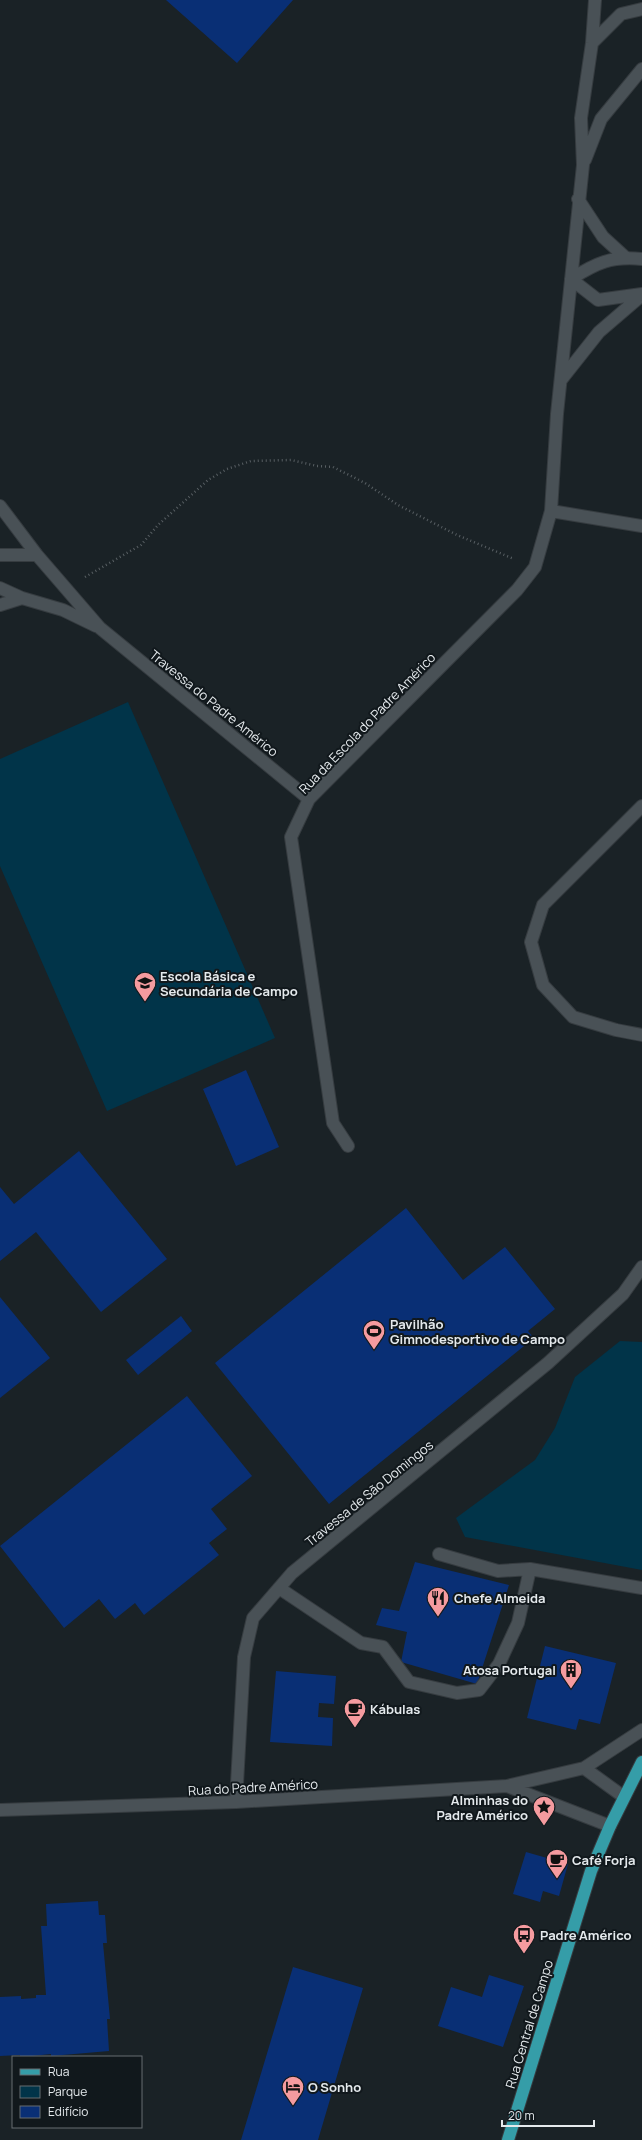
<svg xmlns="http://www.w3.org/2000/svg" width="642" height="2140" font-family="Manrope,sans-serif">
  <rect width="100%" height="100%" fill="#1a2226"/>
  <path fill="#013449" d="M128 702 275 1038 107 1111 0 866V759Z
    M620 1341 642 1342V1570L465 1537 456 1518 535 1460 555 1428 575 1377Z"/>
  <path fill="#092f75" d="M166 0H293L237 63Z
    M246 1070 279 1147 236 1166 203 1089Z
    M79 1151 167 1259 101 1312 36 1232 0 1261V1187L14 1204Z
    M406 1208 463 1280 505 1247 555 1309 528 1331 534 1338 329 1504 215 1363Z
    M0 1297 50 1358 0 1398Z
    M181 1316 192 1331 138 1375 126 1360Z
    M187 1396 252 1476 211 1509 227 1529 209 1543 219 1555 144 1615 135 1603 115 1619 99 1599 64 1628 0 1546Z
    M415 1562 509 1585 477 1684 401 1662 407 1632 376 1625 382 1608 399 1611Z
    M545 1646 616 1663 600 1724 579 1719 576 1730 527 1718Z
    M276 1671 336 1676 334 1704 319 1703 318 1717 333 1718 332 1746 270 1742Z
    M526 1852 568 1864 559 1896 543 1891 540 1902 513 1894Z
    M98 1901 99 1915H105L107 1943H103L110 2019H107L109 2051 51 2056V2054L23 2057H20V2055L0 2056V1997L21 1996V1999L36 1998V1995H46L41 1926H47L46 1904Z
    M293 1967 363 1988 318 2140H241Z
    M489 1975 524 1986 503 2047 438 2026 451 1987 482 1997Z"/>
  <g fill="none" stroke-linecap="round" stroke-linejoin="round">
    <g stroke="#363c40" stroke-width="14">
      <path id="minor" d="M592 43 621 14 642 9
        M585 160 601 119 642 69
        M578 199 603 237 626 258
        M571 279 598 300 642 294
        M571 279C596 263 611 256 642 259
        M561 380 599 332 642 295
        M0 506 37 555 100 628 309 799
        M551 511 642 526
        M0 555H37
        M0 588 22 598
        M0 605 22 598 63 610 96 626
        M642 806 543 905 531 942 543 985 573 1017 616 1030 642 1035
        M348 1146 333 1123 291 837 309 799 517 590 535 567 551 511 557 414 583 165 581 118 592 43 595 0
        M439 1554 498 1571 530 1569 642 1588
        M279 1588 361 1643 383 1647 409 1682 457 1693 479 1690 499 1664 518 1623 530 1569
        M584 1768 624 1797
        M507 1786 610 1826
        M236 1802 244 1657 253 1618 292 1573 548 1363 623 1294 642 1267
        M0 1810 236 1802 507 1786 584 1768 642 1730"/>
    </g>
    <g stroke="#363c40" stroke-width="14">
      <path id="major" d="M508 2140 591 1871 610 1826 642 1762"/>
    </g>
    <path stroke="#585f63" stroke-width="2.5" stroke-dasharray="1 3" stroke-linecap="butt" d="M85 577 141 545 158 525 208 480 227 469 251 461 291 460 317 466 333 467 365 483 398 505 457 535 514 559"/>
    <use href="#minor" stroke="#495156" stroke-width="12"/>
    <use href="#major" stroke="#359da8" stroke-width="12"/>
  </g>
  <defs>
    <g id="school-pin" transform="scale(1.15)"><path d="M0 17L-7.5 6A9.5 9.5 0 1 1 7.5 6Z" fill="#f59b9f" stroke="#11181c"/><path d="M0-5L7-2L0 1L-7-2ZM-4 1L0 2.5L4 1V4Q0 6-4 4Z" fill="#111"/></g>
    <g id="stadium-pin" transform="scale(1.15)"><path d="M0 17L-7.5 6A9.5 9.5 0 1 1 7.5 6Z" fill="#f59b9f" stroke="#11181c"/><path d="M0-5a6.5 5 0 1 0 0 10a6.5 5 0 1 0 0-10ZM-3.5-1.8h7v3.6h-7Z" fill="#111"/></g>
    <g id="restaurant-pin" transform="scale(1.15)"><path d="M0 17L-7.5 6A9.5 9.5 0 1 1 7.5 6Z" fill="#f59b9f" stroke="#11181c"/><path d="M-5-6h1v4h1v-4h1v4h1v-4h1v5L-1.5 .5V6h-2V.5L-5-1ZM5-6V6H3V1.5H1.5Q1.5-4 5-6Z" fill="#111"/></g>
    <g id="building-pin" transform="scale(1.15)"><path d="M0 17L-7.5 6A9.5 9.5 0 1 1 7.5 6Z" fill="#f59b9f" stroke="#11181c"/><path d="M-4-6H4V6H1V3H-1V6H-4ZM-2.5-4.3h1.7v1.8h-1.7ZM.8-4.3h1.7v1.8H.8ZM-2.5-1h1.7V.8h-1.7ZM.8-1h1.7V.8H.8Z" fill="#111"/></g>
    <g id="cafe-pin" transform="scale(1.15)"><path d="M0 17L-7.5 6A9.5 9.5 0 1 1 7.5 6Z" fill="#f59b9f" stroke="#11181c"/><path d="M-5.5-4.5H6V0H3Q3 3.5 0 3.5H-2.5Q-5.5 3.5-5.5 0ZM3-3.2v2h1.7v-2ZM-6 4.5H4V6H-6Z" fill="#111"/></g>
    <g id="sight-pin" transform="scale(1.15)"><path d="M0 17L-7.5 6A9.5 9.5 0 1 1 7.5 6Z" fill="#f59b9f" stroke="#11181c"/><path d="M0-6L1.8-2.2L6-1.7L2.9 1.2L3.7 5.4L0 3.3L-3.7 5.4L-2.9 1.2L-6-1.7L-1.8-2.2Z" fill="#111"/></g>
    <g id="bus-pin" transform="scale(1.15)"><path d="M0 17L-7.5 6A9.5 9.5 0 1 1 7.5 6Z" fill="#f59b9f" stroke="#11181c"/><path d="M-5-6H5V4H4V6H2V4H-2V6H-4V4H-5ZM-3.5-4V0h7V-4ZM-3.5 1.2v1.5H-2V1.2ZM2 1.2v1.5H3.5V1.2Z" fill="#111"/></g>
    <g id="hotel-pin" transform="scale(1.15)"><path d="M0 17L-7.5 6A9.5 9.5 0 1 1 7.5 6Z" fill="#f59b9f" stroke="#11181c"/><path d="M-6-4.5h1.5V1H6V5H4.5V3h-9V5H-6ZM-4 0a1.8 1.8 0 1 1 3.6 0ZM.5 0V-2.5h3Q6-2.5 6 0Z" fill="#111"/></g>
  </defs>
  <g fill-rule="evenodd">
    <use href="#school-pin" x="145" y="983"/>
    <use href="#stadium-pin" x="374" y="1331"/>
    <use href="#restaurant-pin" x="438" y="1598"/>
    <use href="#building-pin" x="571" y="1670"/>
    <use href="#cafe-pin" x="355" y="1709"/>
    <use href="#sight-pin" x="544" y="1807"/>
    <use href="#cafe-pin" x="557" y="1860"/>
    <use href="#bus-pin" x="524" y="1935"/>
    <use href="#hotel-pin" x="293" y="2087"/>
  </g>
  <g text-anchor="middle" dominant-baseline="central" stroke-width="4" stroke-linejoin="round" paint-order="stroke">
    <g font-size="13" fill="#e5eaed" stroke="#11181c">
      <text transform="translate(214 703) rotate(39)">Travessa do Padre Américo</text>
      <text transform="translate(367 723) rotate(-46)">Rua da Escola do Padre Américo</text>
      <text transform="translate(369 1493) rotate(-39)">Travessa de São Domingos</text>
      <text transform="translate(253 1787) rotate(-3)">Rua do Padre Américo</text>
      <text transform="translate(529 2024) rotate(-73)">Rua Central de Campo</text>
    </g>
    <g font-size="13" font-weight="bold" fill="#e5eaed" stroke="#11181c" text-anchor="start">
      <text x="160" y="976">Escola Básica e<tspan x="160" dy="15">Secundária de Campo</tspan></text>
      <text x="390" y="1324">Pavilhão<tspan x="390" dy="15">Gimnodesportivo de Campo</tspan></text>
      <text x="454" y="1598">Chefe Almeida</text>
      <text x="556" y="1670" text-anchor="end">Atosa Portugal</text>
      <text x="370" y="1709">Kábulas</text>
      <text x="528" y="1800" text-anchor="end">Alminhas do<tspan x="528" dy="15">Padre Américo</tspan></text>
      <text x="572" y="1860">Café Forja</text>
      <text x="540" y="1935">Padre Américo</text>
      <text x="308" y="2087">O Sonho</text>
    </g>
  </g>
  <rect x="12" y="2056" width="130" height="72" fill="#11181c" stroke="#666c70"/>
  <rect x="20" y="2069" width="20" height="6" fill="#359da8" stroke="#666c70"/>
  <text x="48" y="2076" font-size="12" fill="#e5eaed">Rua</text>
  <rect x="20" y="2086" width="20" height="12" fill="#013449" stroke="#666c70"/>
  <text x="48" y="2096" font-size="12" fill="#e5eaed">Parque</text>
  <rect x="20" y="2106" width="20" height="12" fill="#092f75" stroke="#666c70"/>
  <text x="48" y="2116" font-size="12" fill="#e5eaed">Edifício</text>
  <path d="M502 2120v6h92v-6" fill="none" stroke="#e5eaed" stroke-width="2"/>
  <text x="508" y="2120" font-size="12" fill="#e5eaed" stroke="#11181c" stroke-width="3" paint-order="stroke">20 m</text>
</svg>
